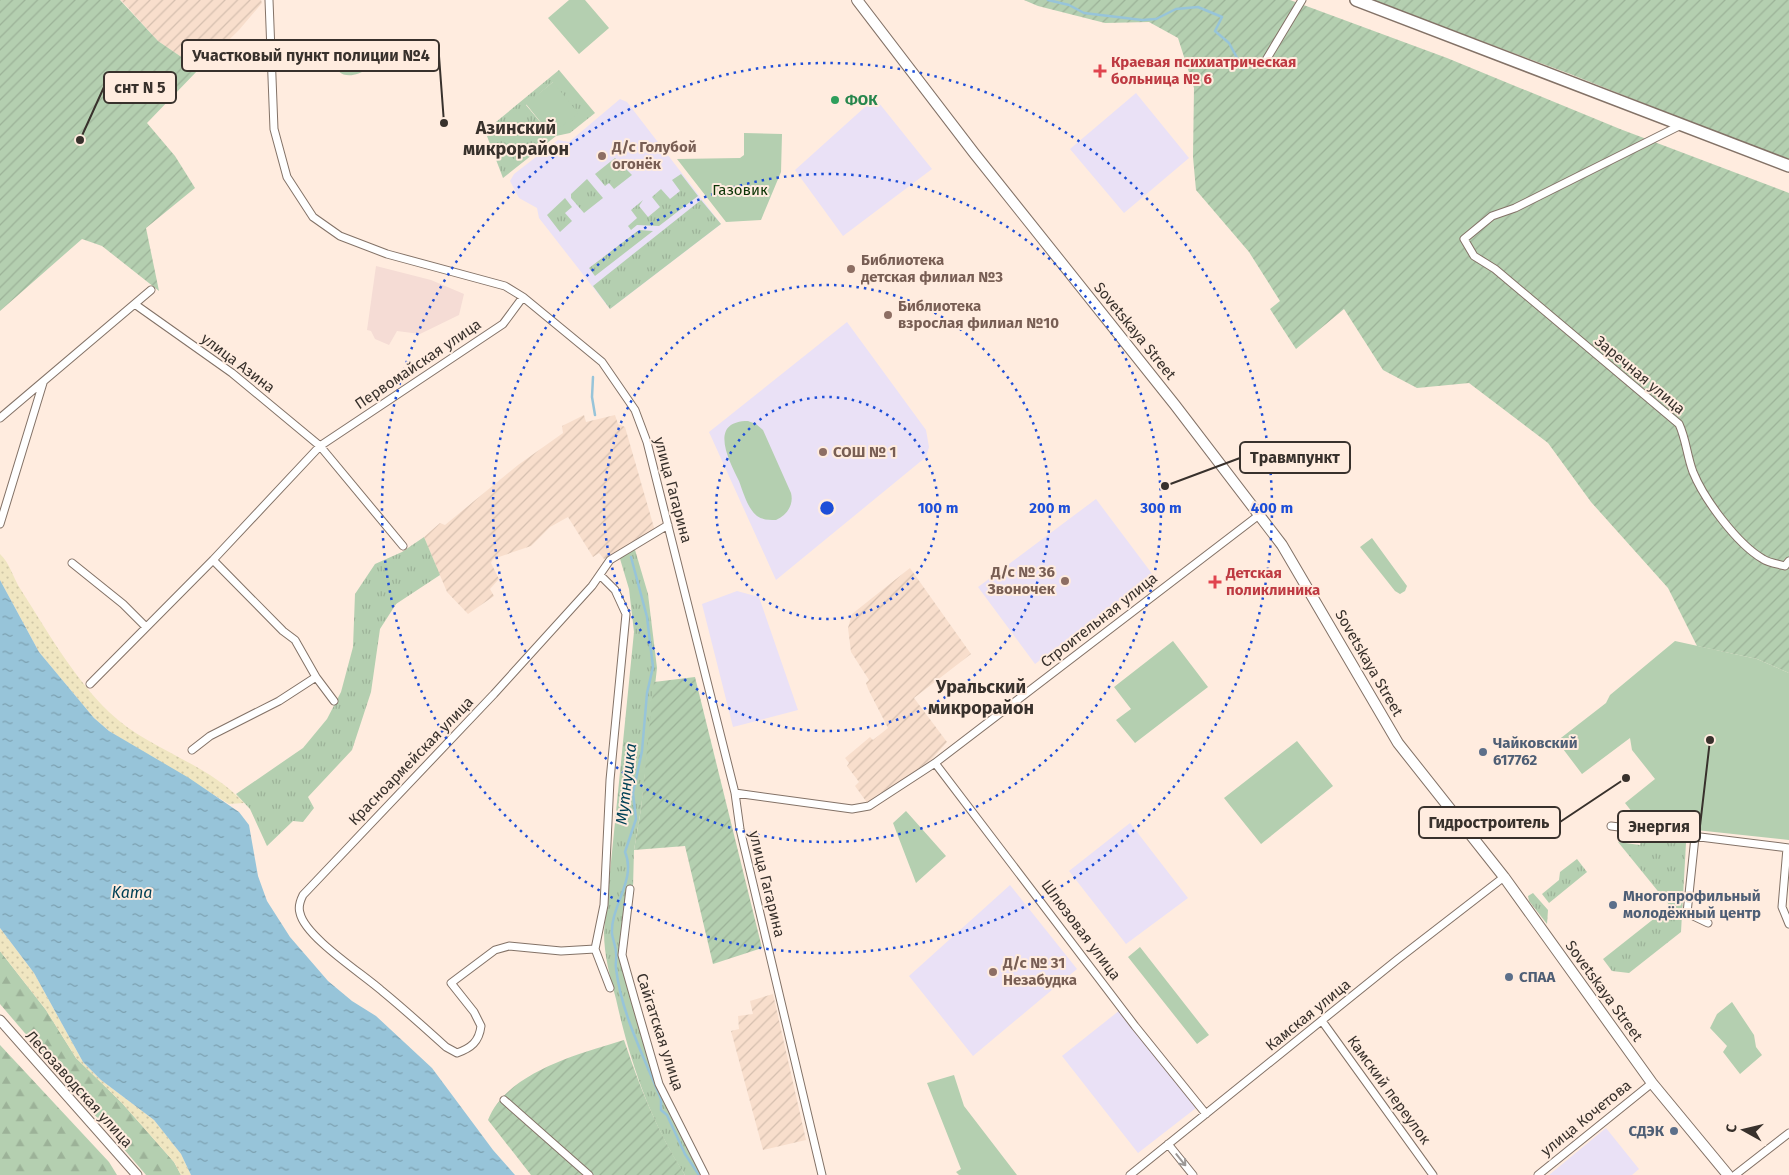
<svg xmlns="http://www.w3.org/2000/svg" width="1789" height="1175" font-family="'Fira Sans',sans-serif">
  <defs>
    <pattern id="industrial-furrows" width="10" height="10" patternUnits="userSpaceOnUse" patternTransform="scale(1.25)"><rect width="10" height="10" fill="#f8decc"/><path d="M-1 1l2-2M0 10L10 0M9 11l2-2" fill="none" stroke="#d5bfaf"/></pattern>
    <pattern id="grass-tufts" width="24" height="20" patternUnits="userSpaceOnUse" patternTransform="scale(1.25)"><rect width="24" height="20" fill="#b4cfb0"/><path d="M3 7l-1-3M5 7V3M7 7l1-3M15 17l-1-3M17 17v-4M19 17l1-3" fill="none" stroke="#9cb298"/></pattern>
    <pattern id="forest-firs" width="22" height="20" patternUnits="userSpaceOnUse" patternTransform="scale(1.25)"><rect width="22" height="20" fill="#b4cfb0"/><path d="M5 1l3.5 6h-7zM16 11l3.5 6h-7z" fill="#9cb298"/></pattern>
    <pattern id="sand-dots" width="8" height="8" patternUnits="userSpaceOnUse" patternTransform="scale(1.25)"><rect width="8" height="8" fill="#f0e6c1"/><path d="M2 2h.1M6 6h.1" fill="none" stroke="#cfc6a6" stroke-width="1.8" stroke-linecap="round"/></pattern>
    <pattern id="garden-furrows" width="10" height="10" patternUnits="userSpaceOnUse" patternTransform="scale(1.25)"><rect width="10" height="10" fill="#b4cfb0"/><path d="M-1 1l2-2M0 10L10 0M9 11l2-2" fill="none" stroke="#9cb298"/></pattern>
    <pattern id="water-ripples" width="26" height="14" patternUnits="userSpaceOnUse" patternTransform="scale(1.25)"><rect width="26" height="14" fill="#97c4d9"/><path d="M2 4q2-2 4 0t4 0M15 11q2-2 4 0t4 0" fill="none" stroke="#7ca0b0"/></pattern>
  </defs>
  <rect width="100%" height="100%" fill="#ffecdf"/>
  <path fill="#f5dcd5" d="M376 266 431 280 464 294 459 315 420 334 397 331 389 345 375 339 371 331 367 330Z"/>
  <path fill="url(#industrial-furrows)" d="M121 0H261L262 3 239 30 199 69 158 41Z
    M584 415 586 422 615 415 618 424 625 427 655 531 604 559 599 553 593 557 568 517 550 527 531 546 493 559 491 563 499 579 490 589 494 596 468 614 447 592 424 537 440 523 445 525 518 465 563 433 562 426Z
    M910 568 971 654 914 698 947 742 931 760 868 804 855 786 859 782 847 766 849 763 845 758 870 737 873 740 888 728 868 689 866 683 869 680 851 652 848 628 852 614Z
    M773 994 806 1140 763 1150 731 1031 739 1029 738 1016 753 1014 750 1001Z"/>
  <path fill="#eae1f6" d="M1136 93 1189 158 1124 213 1070 149Z
    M875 98 932 169 843 236 795 170Z
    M620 99 627 102 721 224 610 309 539 218 537 208 519 198 510 181 514 174 558 140 569 142Z
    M847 322 926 430 929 447 926 457 776 580 709 432Z
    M1096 499 1153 575 1035 664 978 587Z
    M737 591 759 597 798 710 733 727 702 604Z
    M1130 823 1188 898 1126 944 1069 871Z
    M1010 885 1077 969 973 1056 909 976Z
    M1120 1010 1196 1108 1138 1153 1062 1056Z
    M1606 1128 1639 1169 1632 1175H1549Z"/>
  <path fill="url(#grass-tufts)" fill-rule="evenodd" d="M559 70 595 113 570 133 556 136 503 178 485 131ZM553 82 551 135 526 105Z
    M615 158 632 175 614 189 609 183 605 186 595 174Z
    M681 174 698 196 659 226 637 225 631 230 628 226 637 218 631 210 643 200 639 206 648 217 660 207 652 197 661 189 670 199 680 191 672 180Z
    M587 179 603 198 584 213 571 198V194Z
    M565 198 572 207 565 213 572 221 560 232 547 215Z
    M701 200 721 224 610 309 593 286Z
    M639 230 653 231 595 276 589 268Z
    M424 537 440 575 396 604 380 629 371 692 352 750 308 797 314 808 303 822 293 821 267 846 250 809 236 794 303 748 327 719 341 692 353 647 355 594 375 564 402 552Z
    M633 543 648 594 657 668 641 809 634 850 633 888 620 956 658 1086 703 1175H685C650 1121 630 1062 616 999 610 976 604 956 604 932L634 632 629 589 618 552Z
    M1642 833 1680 838 1686 843 1681 932 1629 973 1612 971 1603 959 1670 906 1618 842 1640 845Z
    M1577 859 1587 872 1549 903 1542 894 1559 880 1560 872Z
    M1533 893 1548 910 1547 924 1529 901 1528 896Z"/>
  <path fill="url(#forest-firs)" d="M0 951 46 1010 76 1058 122 1103 174 1162 181 1175H146L0 1004Z
    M0 1045 109 1162 117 1175H0Z"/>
  <path fill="url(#sand-dots)" d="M0 554C10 563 13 578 21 590 47 631 74 678 109 712 148 750 207 762 244 803L229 804 109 731 94 718 39 652 0 580Z
    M0 928 34 973 83 1062 101 1080 154 1120 181 1154 191 1175H181L174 1162 122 1103 76 1058 46 1010 0 951Z"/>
  <path fill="#b4cfb0" d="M569 0H585L609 28 579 54 548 18Z
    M363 41C407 57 328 103 335 52L347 43Z
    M553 82 578 113 551 135 526 104Z
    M744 133 782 134 781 172 761 220 726 222 677 159 740 158 744 155Z
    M748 421 756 424 763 430 791 493C794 505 787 515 776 520 769 520 763 520 757 516 748 509 743 492 739 481 730 462 707 421 748 421Z
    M1372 538 1407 586 1405 591 1400 594 1395 591 1360 547Z
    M1173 641 1208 687 1135 743 1116 720 1131 709 1114 687Z
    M1675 641 1757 659 1789 673V840L1649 825V818L1636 817 1625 803 1655 779 1632 750 1630 738 1582 774 1557 741 1606 703 1610 695Z
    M1297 741 1333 786 1261 844 1224 798Z
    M906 811 946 856 916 883 893 823Z
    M1140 947 1209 1035 1197 1044 1128 957Z
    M1732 1002 1754 1035 1756 1047 1762 1055 1740 1074 1723 1052 1727 1046 1710 1028 1717 1014Z
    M954 1075 964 1106 1017 1175H959L956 1172 961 1169 927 1083Z"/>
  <path fill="url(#garden-furrows)" d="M0 0H120L158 41 199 69 147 123 175 156 195 188 146 228 159 291 102 246 82 239 0 311Z
    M1024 0H1290L1447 58 1620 129 1789 193V673L1757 659 1697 646 1668 588 1591 502 1548 443 1469 383 1417 388 1383 370 1344 309 1296 349 1270 309 1280 301 1249 252 1196 190 1193 157 1194 88 1178 38 1149 22 1105 23 1038 6Z
    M1371 0H1789V161L1570 74Z
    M695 677 762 948 713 964 685 846 634 850 641 809 654 682Z
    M624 1040C640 1088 658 1133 685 1175H531L488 1120C507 1072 579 1054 624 1040Z"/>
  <path fill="url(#water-ripples)" d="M0 580 39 652 94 718 109 731 189 778 239 812 249 825 258 876 267 901 290 937 328 981 352 1001 376 1016 432 1068 493 1150 515 1175H191L181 1154 154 1120 101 1080 83 1062 34 973 0 928Z"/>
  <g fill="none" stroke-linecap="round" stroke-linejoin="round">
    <path stroke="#97c4d9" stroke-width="2.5" d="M1048 0 1069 5 1084 13 1142 20 1156 19 1176 9 1198 7 1222 17 1215 31 1229 43 1243 69
      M593 377 592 397 595 415
      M631 557 647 617 653 667 647 693 642 751 633 793 636 819 625 852C637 879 610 907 612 934 613 940 616 947 616 953 617 958 615 963 616 968 621 1013 644 1057 661 1099V1110L667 1115 685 1154 699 1175"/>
    <g stroke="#837267" stroke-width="9">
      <path id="minor" d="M269 0 274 129 287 177 313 217 340 236 387 254 505 286 523 297 602 362 635 410 647 442 735 793 740 829 822 1175
        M1266 60 1302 0
        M1681 125 1515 208 1492 216 1464 239 1474 256 1495 269 1679 424C1686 439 1687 456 1693 472 1704 499 1737 544 1763 559 1769 563 1778 564 1785 566L1789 561
        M136 305 232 373 320 446 403 546
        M0 418 151 290
        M0 524 43 383
        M213 560 283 631 295 640 316 677 334 701
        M72 563 123 604 146 627
        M600 575 615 590 626 614 610 780 604 905 595 949 610 988
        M90 684 213 560 320 446 503 324 523 297
        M192 750 210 736 279 701 316 677
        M935 763 1135 1026 1206 1114
        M735 793 852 809 869 806 935 763 1259 515
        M1611 826 1789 848
        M1695 837 1687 913 1708 923
        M1787 848 1782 907 1789 924
        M630 889 622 955 635 1001 659 1084 705 1175
        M595 949 561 951 509 946 495 950 451 983 474 1012 481 1026C479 1042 471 1048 457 1053L446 1047C425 1028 404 1009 382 991 363 974 305 937 300 913 298 907 300 901 303 895L494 694 592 586 610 560 668 525
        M1322 1021 1433 1175
        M504 1100 589 1175
        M1168 1144 1193 1175
        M1130 1175 1398 959 1504 877
        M1538 1175 1652 1083
        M1735 1175 1789 1133"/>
    </g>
    <g stroke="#837267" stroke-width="11">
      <path id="tertiary" d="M0 1020 137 1175"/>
    </g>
    <g stroke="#837267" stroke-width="12">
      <path id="secondary" d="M857 0 974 153 1175 405 1282 545 1398 743 1504 877 1652 1083 1728 1175"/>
    </g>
    <g stroke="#837267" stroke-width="14">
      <path id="primary" d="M1356 0 1789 166"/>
    </g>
    <use href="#minor" stroke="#fff" stroke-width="7"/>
    <use href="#tertiary" stroke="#fff" stroke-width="9"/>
    <use href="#secondary" stroke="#fff" stroke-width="10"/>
    <use href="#primary" stroke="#fff" stroke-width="11"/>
  </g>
  <defs><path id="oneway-shaft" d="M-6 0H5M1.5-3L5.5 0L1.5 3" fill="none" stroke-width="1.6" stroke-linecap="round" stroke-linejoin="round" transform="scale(1.25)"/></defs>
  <use stroke="#9c9896" href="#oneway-shaft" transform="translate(1181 1160) rotate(51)"/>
  <g fill="none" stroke="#1d4ed8" stroke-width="2.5" stroke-dasharray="2.5 5">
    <circle cx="827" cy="508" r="111"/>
    <circle cx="827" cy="508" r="223"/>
    <circle cx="827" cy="508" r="334"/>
    <circle cx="827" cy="508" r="445"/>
  </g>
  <g fill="#e0444e" stroke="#ffecdf" stroke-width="2">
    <path d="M1097.5 63.5h5v5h5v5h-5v5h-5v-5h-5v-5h5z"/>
    <path d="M1212.5 574.5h5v5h5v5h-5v5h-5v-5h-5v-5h5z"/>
  </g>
  <circle fill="#2e9e5b" stroke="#ffecdf" stroke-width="2" cx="835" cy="100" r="5"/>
  <g fill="#8d6e63" stroke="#ffecdf" stroke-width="2">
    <circle cx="602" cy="156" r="5"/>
    <circle cx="851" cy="269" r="5"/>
    <circle cx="888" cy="315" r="5"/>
    <circle cx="823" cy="452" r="5"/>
    <circle cx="1065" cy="581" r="5"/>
    <circle cx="993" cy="972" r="5"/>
  </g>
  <g fill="#5c6f8a" stroke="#ffecdf" stroke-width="2">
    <circle cx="1483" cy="752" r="5"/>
    <circle cx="1613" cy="905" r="5"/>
    <circle cx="1509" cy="977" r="5"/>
    <circle cx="1674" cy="1131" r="5"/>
  </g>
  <g text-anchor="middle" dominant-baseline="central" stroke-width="4" stroke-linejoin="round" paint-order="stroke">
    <g font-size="15" font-weight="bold" fill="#be3a42" stroke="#ffecdf" text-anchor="start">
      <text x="1111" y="62">Краевая психиатрическая<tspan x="1111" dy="17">больница № 6</tspan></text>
      <text x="1226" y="573">Детская<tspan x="1226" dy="17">поликлиника</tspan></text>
    </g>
    <g font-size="15" font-weight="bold" fill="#27864d" stroke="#ffecdf" text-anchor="start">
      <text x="845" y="100">ФОК</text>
    </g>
    <g font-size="15" font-weight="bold" fill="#785e54" stroke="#ffecdf" text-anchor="start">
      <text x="612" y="147">Д/с Голубой<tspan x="612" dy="17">огонёк</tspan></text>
      <text x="861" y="260">Библиотека<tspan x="861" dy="17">детская филиал №3</tspan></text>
      <text x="898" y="306">Библиотека<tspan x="898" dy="17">взрослая филиал №10</tspan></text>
      <text x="833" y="452">СОШ № 1</text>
      <text x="1055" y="572" text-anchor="end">Д/с № 36<tspan x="1055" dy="17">Звоночек</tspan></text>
      <text x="1003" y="963">Д/с № 31<tspan x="1003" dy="17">Незабудка</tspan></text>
    </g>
    <g font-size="15" fill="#0c3506" stroke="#ffecdf">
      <text x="740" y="190">Газовик</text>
    </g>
    <g font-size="15" fill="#38312c" stroke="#ffecdf">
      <text transform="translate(1135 331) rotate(51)">Sovetskaya Street</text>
      <text transform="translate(238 363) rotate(37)">улица Азина</text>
      <text transform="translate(418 364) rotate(-34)">Первомайская улица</text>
      <text transform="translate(1640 375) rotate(40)">Заречная улица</text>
      <text transform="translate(673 490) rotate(75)">улица Гагарина</text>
      <text transform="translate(1099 620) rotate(-38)">Строительная улица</text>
      <text transform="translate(1369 663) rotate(60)">Sovetskaya Street</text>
      <text transform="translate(411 761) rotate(-46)">Красноармейская улица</text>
      <text transform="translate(767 884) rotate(76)">улица Гагарина</text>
      <text transform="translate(1081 930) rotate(53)">Шлюзовая улица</text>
      <text transform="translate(1604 991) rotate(54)">Sovetskaya Street</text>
      <text transform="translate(1308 1015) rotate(-39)">Камская улица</text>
      <text transform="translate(660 1032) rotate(72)">Сайгатская улица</text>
      <text transform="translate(79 1089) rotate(48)">Лесозаводская улица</text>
      <text transform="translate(1389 1090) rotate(54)">Камский переулок</text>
      <text transform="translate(1586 1118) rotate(-39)">улица Кочетова</text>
    </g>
    <g font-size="15" font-weight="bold" fill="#4e5e75" stroke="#ffecdf" text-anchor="start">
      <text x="1493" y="743">Чайковский<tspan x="1493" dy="17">617762</tspan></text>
      <text x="1623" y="896">Многопрофильный<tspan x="1623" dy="17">молодёжный центр</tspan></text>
      <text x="1519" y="977">СПАА</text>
      <text x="1664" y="1131" text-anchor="end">СДЭК</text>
    </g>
    <g font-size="16" font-style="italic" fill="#004056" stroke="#ffecdf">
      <text transform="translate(626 784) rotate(-83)">Мутнушка</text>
      <text x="132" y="892">Kama</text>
    </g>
    <g font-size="18" font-weight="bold" fill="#38312c" stroke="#ffecdf">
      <text x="516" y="128">Азинский<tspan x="516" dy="21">микрорайон</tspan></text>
      <text x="981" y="687">Уральский<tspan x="981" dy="21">микрорайон</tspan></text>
    </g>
  </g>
  <circle cx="827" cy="508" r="8" fill="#1d4ed8" stroke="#ffecdf" stroke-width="2.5"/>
  <g font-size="15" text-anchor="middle" font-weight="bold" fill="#1d4ed8" stroke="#ffecdf" stroke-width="4" stroke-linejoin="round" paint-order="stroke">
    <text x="938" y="513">100 m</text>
    <text x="1050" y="513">200 m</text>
    <text x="1161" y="513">300 m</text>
    <text x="1272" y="513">400 m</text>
  </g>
  <path fill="none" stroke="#38312c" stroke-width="2" d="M444 123L439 56M80 140L104 87M1165 486L1240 458M1626 778L1560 822M1710 740L1700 826"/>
  <g fill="#38312c" stroke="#ffecdf" stroke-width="2">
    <circle cx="444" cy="123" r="5"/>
    <circle cx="80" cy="140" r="5"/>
    <circle cx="1165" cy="486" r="5"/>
    <circle cx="1626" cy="778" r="5"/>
    <circle cx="1710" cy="740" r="5"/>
  </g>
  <g fill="#ffecdf" stroke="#38312c" stroke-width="2">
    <rect x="182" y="40" width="257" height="31" rx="5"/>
    <rect x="104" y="72" width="72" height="31" rx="5"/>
    <rect x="1240" y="442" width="110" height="31" rx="5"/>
    <rect x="1419" y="807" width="141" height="31" rx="5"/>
    <rect x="1618" y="811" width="82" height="31" rx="5"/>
  </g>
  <g font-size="16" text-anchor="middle" font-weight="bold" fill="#38312c">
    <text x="311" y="61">Участковый пункт полиции №4</text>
    <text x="140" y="93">снт N 5</text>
    <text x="1295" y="463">Травмпункт</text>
    <text x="1489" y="828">Гидростроитель</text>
    <text x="1659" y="832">Энергия</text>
  </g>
  <g transform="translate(1744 1130) rotate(278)" stroke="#ffecdf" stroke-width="4" paint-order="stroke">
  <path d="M0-4L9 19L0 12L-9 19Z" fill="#38312c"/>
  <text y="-8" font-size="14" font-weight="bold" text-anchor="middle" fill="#38312c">С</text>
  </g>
</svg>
